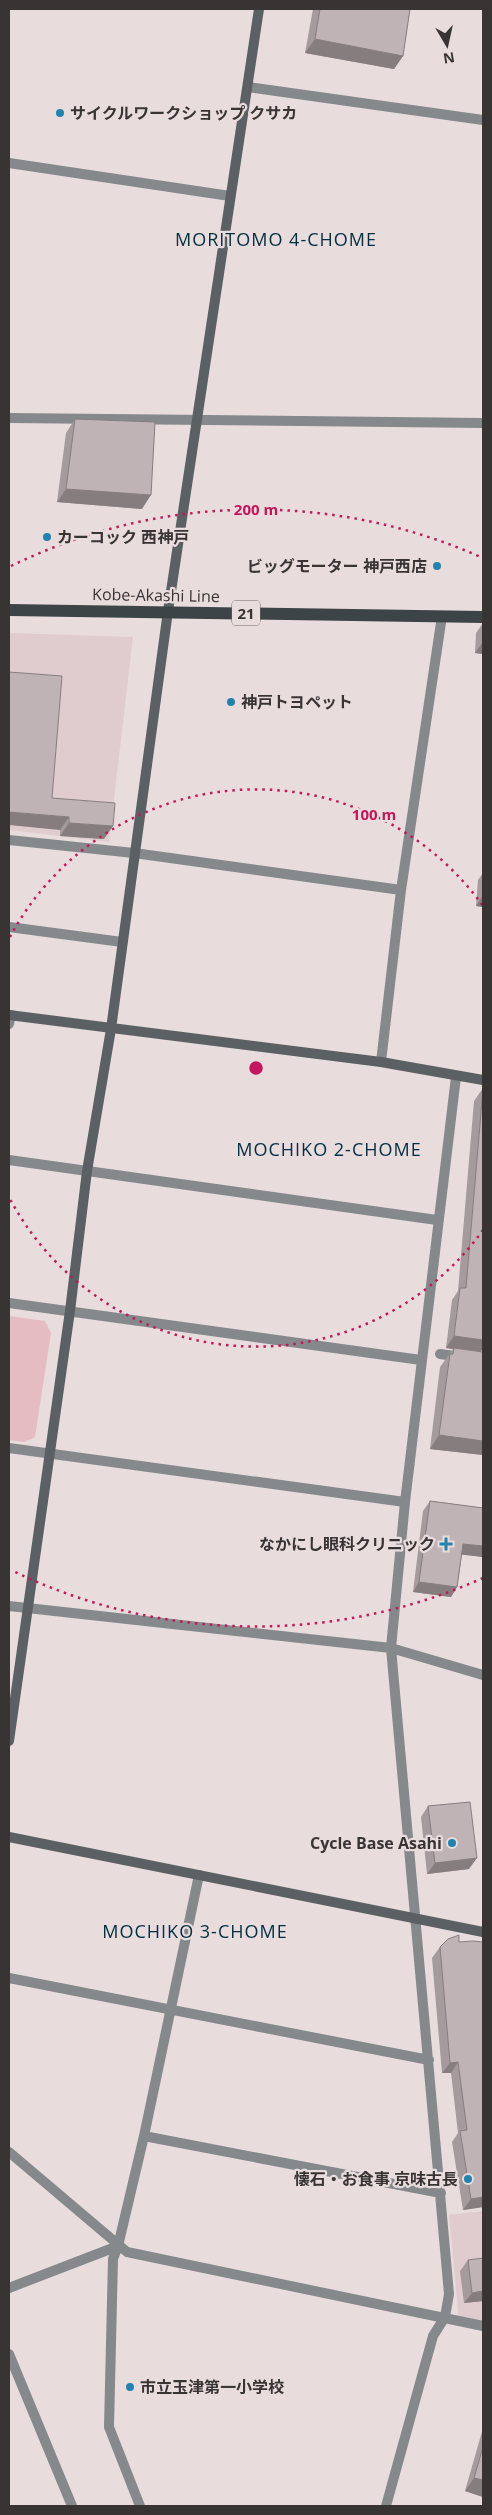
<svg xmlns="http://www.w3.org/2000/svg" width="492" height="2515" font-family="'Open Sans','Noto Sans JP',sans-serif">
  <rect width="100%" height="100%" fill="#e9dcdd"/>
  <path fill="#e0ccce" d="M9 633 133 637 109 842 9 830Z
    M483 2211V2325L459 2321 449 2215Z"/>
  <path fill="#e5bcc1" d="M9 1316 45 1321 51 1333 35 1437 24 1442 9 1440Z"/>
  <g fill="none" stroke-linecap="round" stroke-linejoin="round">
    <path stroke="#85898c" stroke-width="10" d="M248 87 483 120
      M9 163 230 196
      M9 418 483 423
      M9 840 134 853 401 890
      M9 927 122 942
      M9 1024 11 1015
      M381 1062 401 890 442 616
      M9 1160 437 1220
      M9 1303 421 1360
      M440 1354 483 1360
      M9 1448 405 1502
      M9 1606 391 1648 483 1675
      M9 1978 429 2060
      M144 2136 441 2193
      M9 2152 127 2252 483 2326
      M9 2288 118 2246
      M9 2354 72 2506
      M140 2506 109 2427 113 2259 118 2246 144 2136 199 1875
      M386 2506 433 2336 445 2317 449 2294 391 1648 405 1502 456 1077"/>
    <path stroke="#5a6064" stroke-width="10" d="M9 1015 381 1062 483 1080
      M9 1741 70 1311 87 1171 111 1029 168 611 259 9
      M9 1837 483 1932"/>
    <path stroke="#3d4448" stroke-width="12" d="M9 610 483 617"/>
  </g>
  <path fill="#a59a9c" d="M313 9H410L403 56 394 69 305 53Z
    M75 419 142 509 57 502 66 433Z
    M483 623V654L475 653 476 633Z
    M52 798 104 839 60 836V830Z
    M483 873V907L476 906 478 880Z
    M483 1088 480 1352H483V1455L430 1449 440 1367 453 1349 446 1348 452 1300 458 1291 474 1101Z
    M430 1501 483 1508V1557L462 1554 457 1587 451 1597 413 1592 423 1511Z
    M428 1806 469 1869 427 1874 421 1817Z
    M459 1942H483V2207L463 2210 452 2142 458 2133 451 2073H442L432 1958 440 1947Z
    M483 2258V2301L464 2303 460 2271 468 2260Z
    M483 2428V2497L465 2491Z"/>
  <path fill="#867d7f" d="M315 39 403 56 394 69 305 53Z
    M66 489 151 495 142 509 57 502Z
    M483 642V654L475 653Z
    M9 812 69 817 60 830 9 825Z
    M69 823 113 826 104 839 60 836Z
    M483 895V907L476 906Z
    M454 1336 483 1340V1348L480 1353 446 1348Z
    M439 1435 483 1441V1455L430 1449Z
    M463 1544 483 1546V1557L456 1554Z
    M419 1582 457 1587 451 1597 413 1592Z
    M477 1858 469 1869 427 1874 435 1863Z
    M458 2062 451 2073H442L450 2063Z
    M483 2197V2207L463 2210 471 2199Z
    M483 2291V2301L464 2303 472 2293Z
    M474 2478 483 2480V2497L465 2491Z"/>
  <path fill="#c0b3b5" stroke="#867d7f" d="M320 9H410L403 56 315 39Z
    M75 419 155 422 151 495 66 489Z
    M9 672 62 676 52 798 115 803 113 826 69 823V817L9 812Z
    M483 1089V1340L454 1336 460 1288H466Z
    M454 1348 483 1352V1441L439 1435 450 1354H453Z
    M430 1501 483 1508V1546L463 1544 457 1587 419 1582Z
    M470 1802 477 1858 435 1863 428 1806Z
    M459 1935V1942L473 1941 483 1942V2197L471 2199 460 2131 467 2130 458 2062 450 2063 440 1947 448 1939Z
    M483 2258V2291L472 2293 468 2260Z
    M483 2447V2480L474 2478Z"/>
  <g fill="none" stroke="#c2185b" stroke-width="2.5" stroke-dasharray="2.5 5">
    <path d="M483 1230A279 279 0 0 1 10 1199M10 937A279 279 0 0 1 483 906"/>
    <path d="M483 1578A558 558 0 0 1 11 1570M11 566A558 558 0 0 1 483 558"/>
  </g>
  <g fill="#2382ae" stroke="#e9dcdd" stroke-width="2">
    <circle cx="60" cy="113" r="5"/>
    <circle cx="47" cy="537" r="5"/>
    <circle cx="437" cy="566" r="5"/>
    <circle cx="231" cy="702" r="5"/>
    <path d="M443.5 1536.5h5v5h5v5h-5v5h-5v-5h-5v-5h5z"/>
    <circle cx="452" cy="1843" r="5"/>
    <circle cx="468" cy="2179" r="5"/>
    <circle cx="130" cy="2387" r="5"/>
  </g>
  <g text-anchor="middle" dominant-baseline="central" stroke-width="4.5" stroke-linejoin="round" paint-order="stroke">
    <rect fill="#e9dcdd" stroke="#6e6667" stroke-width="1" x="232" y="600.5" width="28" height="25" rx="4"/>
    <g font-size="15" font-weight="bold" fill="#393434">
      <text x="246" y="613">21</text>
    </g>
    <g font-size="16" font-weight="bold" fill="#393434" stroke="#e9dcdd" text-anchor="start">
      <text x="70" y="113">サイクルワークショップ クサカ</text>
      <text x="57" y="537">カーコック 西神戸</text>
      <text x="427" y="566" text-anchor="end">ビッグモーター 神戸西店</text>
      <text x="241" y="702">神戸トヨペット</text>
      <text x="435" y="1544" text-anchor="end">なかにし眼科クリニック</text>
      <text x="442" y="1843" text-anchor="end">Cycle Base Asahi</text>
      <text x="458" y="2179" text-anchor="end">懐石・お食事 京味古長</text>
      <text x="140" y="2387">市立玉津第一小学校</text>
    </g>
    <g font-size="16" fill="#393434" stroke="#e9dcdd">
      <text transform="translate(156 595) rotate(1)">Kobe-Akashi Line</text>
    </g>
    <g font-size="18" letter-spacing="1" fill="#002e42" stroke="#e9dcdd">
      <text x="276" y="239">MORITOMO 4-CHOME</text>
      <text x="329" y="1149">MOCHIKO 2-CHOME</text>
      <text x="195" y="1931">MOCHIKO 3-CHOME</text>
    </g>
  </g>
  <circle cx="256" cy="1068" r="8" fill="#c2185b" stroke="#e9dcdd" stroke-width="2.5"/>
  <g font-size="15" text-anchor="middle" font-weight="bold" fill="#c2185b" stroke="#e9dcdd" stroke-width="4.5" stroke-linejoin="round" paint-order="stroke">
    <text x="256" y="515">200 m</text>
    <text x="374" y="820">100 m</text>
  </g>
  <rect width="492" height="2515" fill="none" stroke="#393434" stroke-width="20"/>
  <g transform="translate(447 45) rotate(171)" stroke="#e9dcdd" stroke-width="4" paint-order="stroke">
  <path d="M0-4L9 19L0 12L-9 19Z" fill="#393434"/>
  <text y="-8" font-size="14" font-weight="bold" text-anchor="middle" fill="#393434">N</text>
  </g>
</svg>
